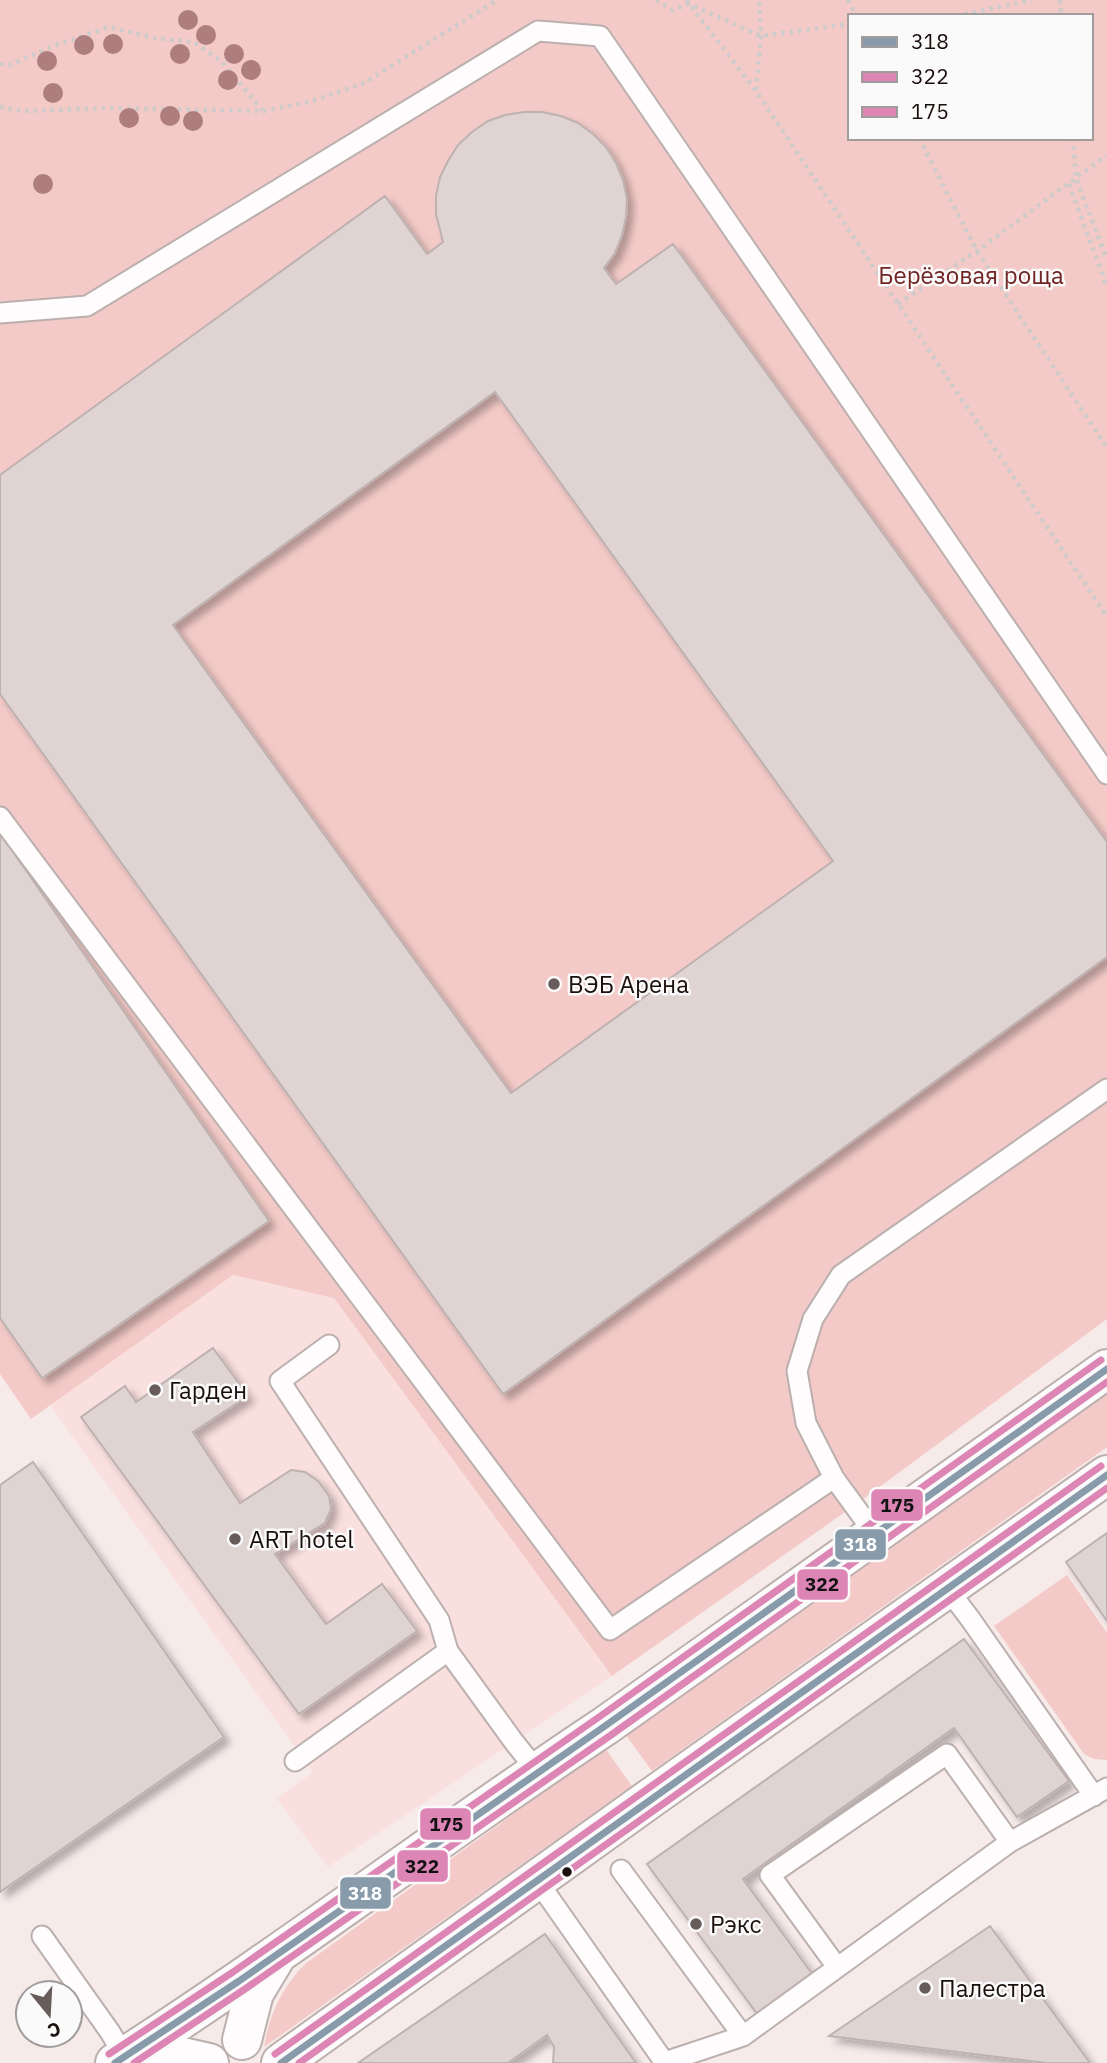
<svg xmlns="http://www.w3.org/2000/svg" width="1107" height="2063" font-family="'IBM Plex Sans',sans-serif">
  <defs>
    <filter id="shadow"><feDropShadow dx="6" dy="6" stdDeviation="3.5" flood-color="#0004"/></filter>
  </defs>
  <rect width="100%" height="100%" fill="#f7ebea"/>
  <path fill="#f9dfdd" d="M233 1275 334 1298 612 1676 328 1867 277 1799 313 1772 50 1405Z"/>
  <path fill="#f3cac7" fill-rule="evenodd" d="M0 0H1107V1319L855 1505 612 1676 334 1298 233 1275 31 1419 0 1374ZM850 16H1091V138H850Z
    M1107 1391V1447L652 1771 625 1734Z
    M1067 1575 1107 1633V1760L1094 1759 1084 1754 994 1626Z
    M605 1748 632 1786 264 2047C270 2013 281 1989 305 1964Z"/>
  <path fill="#e0d4d3" stroke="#beb2b1" stroke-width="2" fill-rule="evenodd" filter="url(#shadow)" d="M524 112H542L561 116 578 123 593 134 606 147 616 163 623 180 627 199 626 217 622 235 615 253 604 268 616 284 673 244 1107 842V957L503 1394 0 694V475L385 196 427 254 443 242 436 214V196L440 177 448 161 458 145 472 132 488 121 505 115ZM495 392 833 861 511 1093 173 625Z
    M0 833 269 1221 42 1378 0 1318Z
    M213 1348 248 1396 193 1432 240 1503 291 1470 305 1472 318 1481 329 1496 331 1509 325 1523 275 1554 326 1624 382 1584 417 1631 299 1714 81 1417 125 1386 136 1402Z
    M33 1462 224 1737 0 1892V1485Z
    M1107 1533V1621L1066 1562Z
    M964 1639 1069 1781 1017 1817 954 1728 743 1879 813 1975 758 2015 647 1864Z
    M990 1926 1090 2063H1047L829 2036Z
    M545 1934 636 2063H553L554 2047 547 2035 508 2063H358Z"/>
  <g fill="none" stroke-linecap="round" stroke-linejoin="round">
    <g stroke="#bcb0af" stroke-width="23">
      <path id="lane" d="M0 313 87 306 538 31 600 36 1107 774
        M0 817 610 1630 834 1478
        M329 1345 280 1381 439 1620 448 1651 514 1742 537 1771
        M875 1534 834 1478 806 1423 797 1371 813 1319 841 1275 1107 1089
        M947 1588 971 1620 1094 1796
        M295 1761 448 1651
        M621 1870 743 2036
        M536 1879 665 2063
        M42 1936 110 2032 125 2057
        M837 1967 770 1875 947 1754 1010 1842
        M665 2062 743 2036 1010 1842 1107 1788"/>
    </g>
    <g stroke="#bcb0af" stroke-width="42">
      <path id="secondary" d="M242 2040 254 1993 275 1958
        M125 2057 169 2054 209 2063
        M115 2063C282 1956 440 1835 605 1726L1107 1369
        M281 2063 655 1795 1107 1475"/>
    </g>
    <path stroke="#cfcbcb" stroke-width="4.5" stroke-dasharray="3.5 5" stroke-linecap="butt" d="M656 0 672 10 689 4 761 36 850 24
      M686 0 756 91 1107 617
      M848 0 856 16
      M1060 0 1061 16
      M956 16 1032 0
      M0 64 10 65 51 47 109 27 154 38 194 42 222 62 262 110
      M756 90 761 36 759 0
      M0 107 23 111 112 108 263 111 309 102 364 83 497 0
      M919 138 977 251 1107 448
      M1073 138 1076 178 1107 260
      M1069 184 1107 287
      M898 304 977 251 1107 155"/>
    <use href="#lane" stroke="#fefcfc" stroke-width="19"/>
    <use href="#secondary" stroke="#fefcfc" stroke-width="38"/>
    <g stroke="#fafafa" stroke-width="12">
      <path id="bus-1" d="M115 2063 239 1981 605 1726 1107 1369
        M281 2063 1107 1475"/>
    </g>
    <g stroke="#fafafa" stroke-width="12">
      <path id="bus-2" d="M134 2063 245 1989 611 1735 1107 1382
        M299 2063 1107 1488"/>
    </g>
    <g stroke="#fafafa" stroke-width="12">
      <path id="bus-3" d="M109 2054 233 1972 599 1717 1101 1360
        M275 2054 1101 1466"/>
    </g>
    <use href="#bus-1" stroke="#889bab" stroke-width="7"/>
    <use href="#bus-2" stroke="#dd85b5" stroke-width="7"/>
    <use href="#bus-3" stroke="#dd85b5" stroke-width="7"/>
  </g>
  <g fill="#ad7e7d">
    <circle cx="188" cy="20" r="10"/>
    <circle cx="206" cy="35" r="10"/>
    <circle cx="113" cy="44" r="10"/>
    <circle cx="84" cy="45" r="10"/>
    <circle cx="180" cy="54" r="10"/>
    <circle cx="234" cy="54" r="10"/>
    <circle cx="47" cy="61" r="10"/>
    <circle cx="251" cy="70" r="10"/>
    <circle cx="228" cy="80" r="10"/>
    <circle cx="53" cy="93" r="10"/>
    <circle cx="170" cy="116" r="10"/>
    <circle cx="129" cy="118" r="10"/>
    <circle cx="193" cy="121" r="10"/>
    <circle cx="43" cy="184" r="10"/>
  </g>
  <g fill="#685c5b" stroke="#fafafa" stroke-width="2.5">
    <circle cx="554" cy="984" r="7"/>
    <circle cx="155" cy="1390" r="7"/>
    <circle cx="235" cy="1539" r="7"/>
    <circle cx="696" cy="1924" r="7"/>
    <circle cx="925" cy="1988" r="7"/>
  </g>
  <circle fill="#1b0f0e" stroke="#fafafa" stroke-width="2.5" cx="567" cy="1872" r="6"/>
  <g text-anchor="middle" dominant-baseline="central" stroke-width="5" stroke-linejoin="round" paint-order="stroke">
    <g font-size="24" fill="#702423" stroke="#fafafa">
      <text x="971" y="275">Берёзовая роща</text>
    </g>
    <g font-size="24" fill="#1b0f0e" stroke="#fafafa" text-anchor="start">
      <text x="568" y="984">ВЭБ Арена</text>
      <text x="169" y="1390">Гарден</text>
      <text x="249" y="1539">ART hotel</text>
      <text x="710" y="1924">Рэкс</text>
      <text x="939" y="1988">Палестра</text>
    </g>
  </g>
  <g stroke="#fafafa" stroke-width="2.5">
    <rect x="870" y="1488" width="54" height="34" rx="7" fill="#dd85b5"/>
    <rect x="834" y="1528" width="53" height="33" rx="7" fill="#889bab"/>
    <rect x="796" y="1568" width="53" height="33" rx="7" fill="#dd85b5"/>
    <rect x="419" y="1807" width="53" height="34" rx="7" fill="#dd85b5"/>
    <rect x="396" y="1849" width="53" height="34" rx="7" fill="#dd85b5"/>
    <rect x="339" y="1876" width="53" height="34" rx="7" fill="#889bab"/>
  </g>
  <g font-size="19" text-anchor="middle" font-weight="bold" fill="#fff">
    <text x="860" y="1551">318</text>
    <text x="365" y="1900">318</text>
  </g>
  <g font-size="19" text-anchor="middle" font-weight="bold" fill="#111">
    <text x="897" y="1512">175</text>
    <text x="822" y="1591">322</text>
    <text x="446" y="1831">175</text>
    <text x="422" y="1873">322</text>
  </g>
  <rect x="848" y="14" width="245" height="126" fill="#fafafa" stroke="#a19c9c" stroke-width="2"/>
  <rect x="862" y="37" width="35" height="10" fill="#889bab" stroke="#a19c9c" stroke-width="2"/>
  <text x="911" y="49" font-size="21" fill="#1b0f0e">318</text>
  <rect x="862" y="72" width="35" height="10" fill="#dd85b5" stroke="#a19c9c" stroke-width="2"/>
  <text x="911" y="84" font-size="21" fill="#1b0f0e">322</text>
  <rect x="862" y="107" width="35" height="10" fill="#dd85b5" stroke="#a19c9c" stroke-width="2"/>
  <text x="911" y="119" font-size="21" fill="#1b0f0e">175</text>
  <g transform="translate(49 2014) rotate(162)"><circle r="33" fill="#fafafa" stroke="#a19c9c" stroke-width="2"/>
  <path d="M0-5L12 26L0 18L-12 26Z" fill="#685c5b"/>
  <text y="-10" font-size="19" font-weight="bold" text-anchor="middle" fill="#1b0f0e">С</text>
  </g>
</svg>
